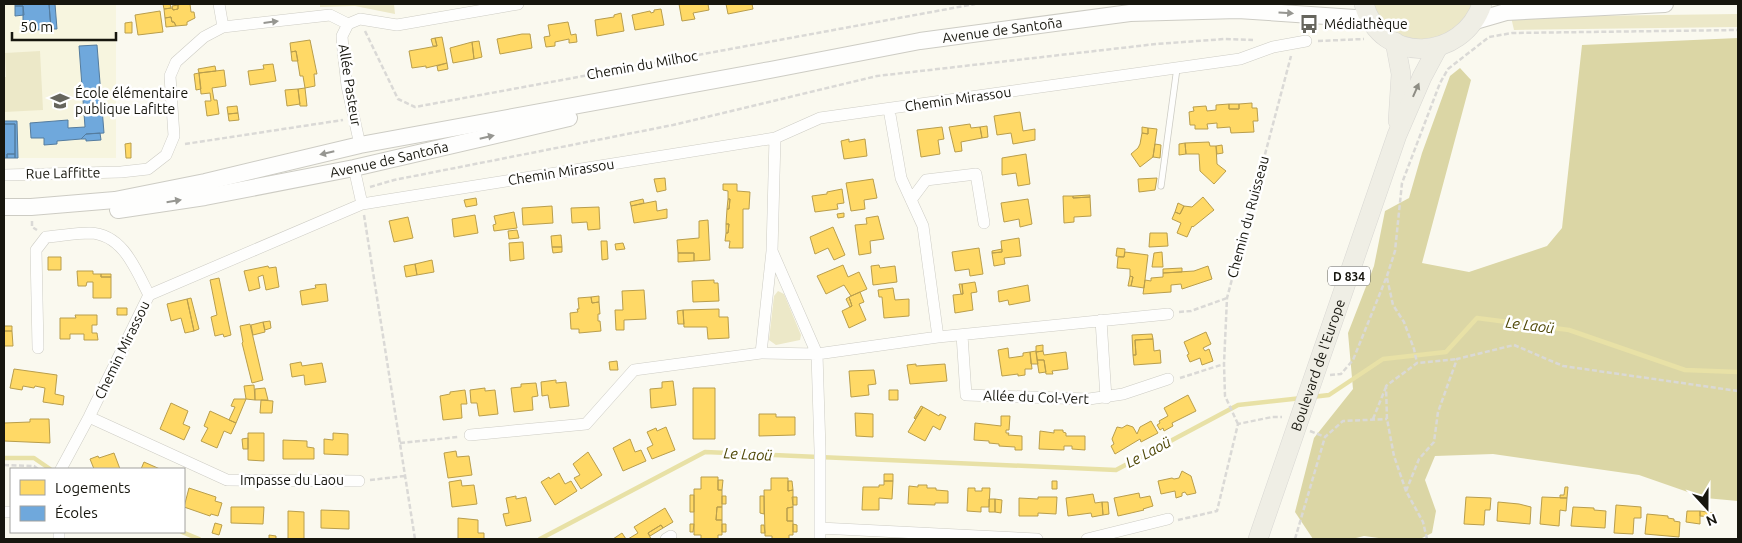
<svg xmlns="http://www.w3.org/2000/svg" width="1742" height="543" font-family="Ubuntu,sans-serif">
  <rect width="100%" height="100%" fill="#faf9ef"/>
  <path fill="#f7f5df" d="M4 4H116V158H4Z"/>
  <path fill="#ece8c8" d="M320 4H394L395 14 355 6 320 7Z
    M1373 4H1472C1469 9 1467 17 1463 21 1442 45 1408 46 1384 24 1379 19 1376 10 1373 4Z
    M1738 14V27L1514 30 1511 17Z
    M40 51 43 110 4 112V77H6L5 53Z
    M778 291 784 294 801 335 800 340 776 345 769 340 774 296Z"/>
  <path fill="#dbd6a5" d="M1738 38V501L1705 498 1639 475 1493 454 1435 456 1425 480 1436 511 1432 533 1420 539H1386L1364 536 1352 539H1313L1295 512 1314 438 1353 389 1348 333 1374 266 1385 211 1409 198 1422 153 1450 76 1460 68 1471 80 1422 263 1469 272 1547 246 1562 228 1582 45Z"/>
  <path fill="#ffd966" stroke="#b99e4c" d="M163 4H170L171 8 164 9Z
    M182 4H190L191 12H194L195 18 187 22V25L176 26 174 22H172L171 17 165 18 164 9 172 8 173 10 178 9V5Z
    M679 4H708L709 10 693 13 695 19 682 21Z
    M726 4H752L753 9 728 14Z
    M178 5V9L173 10 172 6Z
    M661 9 664 25 635 30 632 15 650 11 651 13 654 12V10Z
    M160 11 163 32 138 35 135 15Z
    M621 13 624 31 597 36 595 20 614 17V15Z
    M171 17 172 22H174L176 26 166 27 165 18Z
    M132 22V33H125V23Z
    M568 22 571 35 576 34 577 42 569 43V39L555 42V46L546 47 544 37 550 36 548 25Z
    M522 34H530L532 48 500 54 497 39Z
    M442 37 447 63 426 68V66L412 68 409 51 437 46 435 38Z
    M435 38 437 46H433L431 39Z
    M310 40 317 74H314L315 86 305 88 303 76H300L296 51 291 52 290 43Z
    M479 41 482 57 474 59 472 42Z
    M472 42 474 59 453 63 450 48Z
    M296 51 298 61H292L291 52Z
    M447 63 448 69 438 71 437 66Z
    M273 64 276 81 250 85 248 71 264 69 263 65Z
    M215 66 216 71 199 73 198 69Z
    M224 70 226 86 212 88 214 100H217L219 114 207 116 205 101H211L210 93 201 94 199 73Z
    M199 73 201 89 196 90 194 74Z
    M305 88 307 106H300L298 89Z
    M298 89 300 104 287 106 285 90Z
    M1252 103V108H1257L1258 121H1253L1254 132 1231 133 1230 127 1217 128V123L1207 124 1208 129H1195V125H1190L1189 112 1194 111 1193 107 1206 106 1207 111 1216 110V105L1229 104V109H1239V104Z
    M1229 104H1239V109H1229Z
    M237 106 238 113 228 114 227 107Z
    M1020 112 1023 131 1035 129V140L1013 144 1011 133 997 135 994 116Z
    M238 113 239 120 229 121 228 114Z
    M970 124 971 128 980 127 982 138 961 142 962 151 955 152 949 127Z
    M987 126 988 137 982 138 980 127Z
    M942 127 944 139 938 140 940 154 921 157 917 130Z
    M1142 127 1148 128V134L1142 133Z
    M1148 128 1157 129 1153 157 1140 167 1131 154 1138 148 1140 144 1142 133 1148 134Z
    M849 139V142L865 139 867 156 844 159 841 141Z
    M1209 142 1210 146H1216L1217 164 1226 171 1214 184 1200 171 1199 154H1186L1185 143Z
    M131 143V158H126L125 144Z
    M1185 143 1186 154 1179 155V144Z
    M1155 144 1161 145 1160 158 1153 157Z
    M1222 145 1223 153 1217 154 1216 146Z
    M1026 154 1030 184 1018 186 1016 173 1002 175V158Z
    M665 178 666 190 657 192 654 179Z
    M1157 178 1155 190 1139 192 1138 179Z
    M873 179 877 198 864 200 865 209 851 211 846 183Z
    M723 184H737V191L750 192 749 209H743V248H729L730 241H725L726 233H728L729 224H726L727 209H729L730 199H728V191L723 190Z
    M842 189 844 203 837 204 838 209 815 212 812 196 827 194V192Z
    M1090 195V197L1073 198V196Z
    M1063 196H1073V198L1090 197 1091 216 1074 217V222L1064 223Z
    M1203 197 1214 210 1193 227 1192 226 1187 237 1177 233 1181 223 1172 219 1175 212 1180 214 1184 206 1192 207Z
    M476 198 477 205 466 207 464 200Z
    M643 199 644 203 631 206 630 202Z
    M728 199H730L729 209H727Z
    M1028 199 1032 224 1020 227 1019 219 1004 222 1001 203Z
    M656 201 657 211 667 209V218L634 223 631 206Z
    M1178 203 1184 206 1180 214 1175 212Z
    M552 206 553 223 523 225 522 208Z
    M599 207 600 229 588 230 587 222 572 223 571 208Z
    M514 212 517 228 494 231 493 225 496 224 494 216Z
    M844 213V217L838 218 837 214Z
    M475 215 478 233 454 237 452 219Z
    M878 216 884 239 870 241 871 253 859 255 855 225 867 224 866 218Z
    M408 217 413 238 394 242 389 221Z
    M708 220 710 260 694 261V253H678L677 240 699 238V221Z
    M726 224H729L728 233H726Z
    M833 227 845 255 834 260 828 248 815 254 810 237Z
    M517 230 519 238 509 239 508 231Z
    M1150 233H1167L1168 246 1149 247Z
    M561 235 562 247H552L551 236Z
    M1019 238 1021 256 1004 258 1005 264 994 266 992 253 1002 252 1001 241Z
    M601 241H607L608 259 602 260Z
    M523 242 524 259 510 261 509 243Z
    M623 243 625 249 616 250 615 244Z
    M552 247H562V252L553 253Z
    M979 248 983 274 970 276 969 269 955 271 952 252Z
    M1117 248 1125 249 1124 257 1116 256Z
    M1002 249V252L992 253V251Z
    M1125 252 1148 255 1144 288 1131 286 1133 277 1130 276V269L1117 268 1118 257H1124Z
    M1162 252 1163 267H1152L1154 253Z
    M678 253H694V261L678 262Z
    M48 257H61V270H48Z
    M432 260 434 272 417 275 415 264Z
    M415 264 417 275 406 277 404 266Z
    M843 265 848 277 859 272 867 289 851 296 844 285 826 294 817 276Z
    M879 265 880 268 895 266 897 282 873 285 871 266Z
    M268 266 269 268 276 267 279 287 266 290 263 275 258 277 260 288 249 291 244 271Z
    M1208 266 1212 279 1182 289 1181 284 1171 285V292L1143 294 1145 280 1151 281V278L1163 277V273L1194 271Z
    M1182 268V272L1163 273V269Z
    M77 271H93V274H101V277H111V298H93V282H87L86 286H78Z
    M101 274H111V277H101Z
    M1130 276 1133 277 1131 286H1128Z
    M219 278 231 335 224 337 223 334 215 336 211 317 217 315 210 280Z
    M714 280V283H718L719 301 693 302 692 281Z
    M975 282 977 292 971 293 973 310 955 313 953 295 963 294 962 284Z
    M326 284 328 301 302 305 300 291 316 288 315 285Z
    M959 284H962L963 294H961Z
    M1028 285 1030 301 1009 305 1008 300 999 302 998 291Z
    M893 288 895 300 909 299V316L884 318 882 297H879L878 290Z
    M644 290 646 319 624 320V330H616L615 310H623L622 291Z
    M860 292 864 302 859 304 866 320 849 328 842 311 852 306 849 297Z
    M599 296V302L592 303 591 297Z
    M591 297 592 303 599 302 600 314H598V321H600L601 331 579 333V329H571L570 313 578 312 577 309H579L578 298Z
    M849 297 852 306 850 307 846 299Z
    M191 298 199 329 194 331 187 299Z
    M187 299 194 331 185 333 181 318 171 321 167 304Z
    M117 308H127V315H117Z
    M719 309V317H728L729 338 708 339 707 327H684L683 310Z
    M683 310 684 324H678L677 311Z
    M75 315H97V325H92V333H97L98 340H84V334H70V339H60V318H76Z
    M270 321 271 328 265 330 263 322Z
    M263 322 265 332 253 335 251 325Z
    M250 324 263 380 252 383 242 343 243 342 240 326Z
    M4 326H12V331H4Z
    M4 331H12L13 346H4Z
    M1206 332 1211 344 1203 348 1205 351 1209 349 1213 361 1202 365 1200 358 1190 362 1187 355 1189 354 1184 342Z
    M1152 334 1153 339 1135 340 1136 355H1133L1132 335Z
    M1153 339 1154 351 1160 350 1161 363 1134 365 1133 355H1136L1135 340Z
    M1043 345V351L1036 352V346Z
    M1008 348 1009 358 1023 356V353L1030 352 1032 369H1025V375L1018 376V374L1002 376 998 350Z
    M1036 351 1038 364H1031L1030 352Z
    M1043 351 1044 355 1066 352 1068 369 1052 371 1053 374H1046L1044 360H1037L1036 352Z
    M1037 360H1044L1046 372 1039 373Z
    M617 361 618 370H610L609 362Z
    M301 362 302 366 322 363 326 382 305 385 304 375 292 377 290 364Z
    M916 364V366L945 364 947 381 910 384 907 365Z
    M14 369 57 375 55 394 64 396 63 405 43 402 45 388 35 386 34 388 23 386 22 390 10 388Z
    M874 370 876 384 868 385 869 395 851 397 849 371Z
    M556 380V383L566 382 569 406 550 408 548 395 542 396 541 382Z
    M673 381 676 405 651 408 650 389 662 388V382Z
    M536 383 538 396 532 397 533 410 514 412 511 388 521 387V384Z
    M254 385 255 400 246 399 244 386Z
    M265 388 268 400H255V389Z
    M485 388V391L495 390 498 414 479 416 477 403H471L470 390Z
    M693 388H715V439H693Z
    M465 390 467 404H461L462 418 443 420 440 396 450 394V392Z
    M889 390H898V400H889Z
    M1188 395 1196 411 1172 423 1173 426 1164 431 1163 428 1160 430 1157 425 1160 423 1159 421 1168 416 1164 408Z
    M234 399H246L236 423 229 420 235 407 231 406Z
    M261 400 273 401 272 413H260Z
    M171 403 188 411 183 424 190 427 184 440 160 429Z
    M921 406 923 407 915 419 914 418Z
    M923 407 939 416 940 414 946 417 940 430 933 426 925 441 908 432Z
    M210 411 236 423 231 434 224 431 217 448 201 441 208 428 204 426Z
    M855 413 873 414V437L856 436Z
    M759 414H776V417H795V435L759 436Z
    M1001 416H1010L1009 430H1006V433H1009L1008 435 1022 436V450H1015V447L999 446V444L989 443V441L974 440 975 423 1001 426Z
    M30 419H49L50 443 4 441V423L30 422Z
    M1151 421 1158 433 1141 442 1140 439 1115 454 1111 446 1114 444 1112 439 1117 427 1122 428 1127 425 1133 427 1137 434 1140 427Z
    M666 427 675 450 652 459 647 448 653 445 647 432 656 428 657 431Z
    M1054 430H1063V432L1066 433V436H1085V450L1072 449V446H1064V450L1039 449 1040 431 1054 433Z
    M248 433H264V461L248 460Z
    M333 433 348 434V455L324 454V439L333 440Z
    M248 438V449H243L242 439Z
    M630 439 635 452 641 450 646 461 623 471 613 448Z
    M283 440 307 441V447L314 448V459H283Z
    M456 451 457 457 469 456 472 475 448 478 444 453Z
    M588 452 602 475 581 489 574 478 580 475 573 464Z
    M114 453 120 469H94L90 459 98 456 99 458Z
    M144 462 160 469H141Z
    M1182 471 1191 476 1196 493 1187 495 1185 492 1182 493V496L1176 498 1175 491 1161 494 1158 481 1172 478 1174 479 1179 478Z
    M559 473 565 484 571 481 577 491 555 505 541 482 549 477 550 479Z
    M884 474H893V481H884Z
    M701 477H718V490H722V507H717L716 520H722V535H718V539H701V535H694V489H701Z
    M771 478H788V491L793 490V507L787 508V521H793V535H789V539H772V536H765L764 490H771Z
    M461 480 462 486 474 485 477 504 452 507 449 482Z
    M718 480H723L722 490H718Z
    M788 481H792L793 490 788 491Z
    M884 481H893L892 499 879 498V510H862L863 487H879V485H884Z
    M1052 481H1057V489H1052Z
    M918 485H927V488H936V490L948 491V503H935V505L908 504 909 486 918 487Z
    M1565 487H1568L1567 498H1560V495H1564Z
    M189 488 216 497 215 501 222 503 218 516 211 514 210 516 184 507Z
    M968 488H975V491H982V488H990L989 507H981V512L967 511Z
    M1139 493 1140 498 1150 496 1153 506 1143 509 1144 510 1118 516 1114 498Z
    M1093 494 1095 503 1102 502 1103 515 1092 517 1091 513 1068 516 1066 498Z
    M690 495H694V512H690Z
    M516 496V499L526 497 531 521 506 526 503 514 509 513 506 498Z
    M722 496H726V504H722Z
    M760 496H764V514L760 513Z
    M792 497H797V505H793Z
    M1038 497H1057L1056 514 1038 513V516H1019V498L1038 499Z
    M1466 497 1491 498 1490 510H1485L1484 525 1464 524Z
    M1542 497 1567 498 1566 511 1560 510 1559 526 1540 524Z
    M989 499H995V512H989Z
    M995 499 1002 500 1001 513 995 512Z
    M1102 502H1108L1109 514 1103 515Z
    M1498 502 1519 504 1531 507 1530 524 1497 521Z
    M1616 505 1641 507V518H1634L1633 534 1614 533Z
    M231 507H264L263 524 231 523Z
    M717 507H722V520H716Z
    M793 507V521H787V508Z
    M1573 507 1594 508V510L1606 511 1605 528 1571 526Z
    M665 508 673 522 663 528 661 525 648 533 651 539H628L638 533 634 527Z
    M321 510 349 511V529L321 528Z
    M288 511 304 512V539H288Z
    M1687 511H1700V524L1686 522Z
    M1700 511 1714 513V517L1700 516Z
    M1647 514 1668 516V518L1674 519V521L1680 522 1679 537 1645 534Z
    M458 518 478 520V533H484V539H458Z
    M215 523 222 525 219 535 212 533Z
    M690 524H694L693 532H690Z
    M722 524H726V532H722Z
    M793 524 797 525V532H793Z
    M661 525 663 528 650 536 648 533Z
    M761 525H764L765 533H761Z
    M622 533 626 539H613Z
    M269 535 276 536V539H269Z"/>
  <path fill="#6fa8dc" stroke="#557c9e" d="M15 4H49L51 29 23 31V6H15Z
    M49 4H55L57 29H51Z
    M15 6H23L24 15 15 16Z
    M97 45 104 133 86 134 81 139 57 141V144L44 145V138H31L30 123 68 120V128L85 127 79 46Z
    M4 121H17L18 158H15V124H4Z
    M4 124H15V154H7V158H4Z
    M100 133 101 140 86 141V139H81L86 134Z
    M7 154H15V158H7Z"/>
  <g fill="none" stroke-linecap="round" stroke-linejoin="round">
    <path stroke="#e8e1a6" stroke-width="4.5" d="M1312 397 1329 395 1383 359 1446 352 1477 318 1569 330 1685 370 1738 372
      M4 458H34L50 469
      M182 532 199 539
      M540 539 705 452 1116 470 1238 405 1302 398"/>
    <g stroke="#cdccc4" stroke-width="7">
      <path id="lane" d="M1161 186 1177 68"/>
    </g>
    <g stroke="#cdccc4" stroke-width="12">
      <path id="street" d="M219 4 223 27
        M889 109 901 178 923 226 938 337
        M775 138 772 251 817 354 820 450V539
        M360 145 347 86 343 50 342 36 348 24 360 19 397 25 518 4
        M354 168 362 204
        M4 175 121 172 148 169 166 155 174 136 170 76 176 62 204 37 223 27 330 15 348 24
        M911 200 926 180 976 174 984 223
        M772 251 761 353 817 354 938 337 1168 314
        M1101 320 1106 398
        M962 335 966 395 1089 399 1123 394 1168 379
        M38 348 36 250 46 237C60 236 75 233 90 233 123 234 136 270 149 295
        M89 417 227 480 359 481
        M470 435 586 424 634 370 761 353
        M61 469 89 417 149 295 362 204 775 138 820 118 1240 59 1273 47 1306 41
        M4 512H11
        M820 528 1037 539
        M59 532V539
        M666 539 671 536
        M1087 539 1168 519"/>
    </g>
    <g stroke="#cdccc4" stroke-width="18">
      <g id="secondary">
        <path d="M1475 21 1506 12 1665 4"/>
        <path id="s1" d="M4 207H31L115 200 205 182 360 145 770 70 920 41 1130 13 1238 10 1370 19"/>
        <path id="s2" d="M118 210 205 197 354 168 569 118"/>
      </g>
    </g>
    <g stroke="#d8d7d3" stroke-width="20">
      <g id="primary">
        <path d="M1364 4C1381 66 1463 61 1482 4"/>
        <path d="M1395 42 1401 74 1398 121"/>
        <path id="s3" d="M1258 539 1397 135 1422 77 1438 47"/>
      </g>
    </g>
    <path stroke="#dad9d6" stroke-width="2.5" stroke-dasharray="5 2.5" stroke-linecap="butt" d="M365 31 398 99 415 107 975 4
      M1318 41 1364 39
      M185 144 343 120
      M370 187 394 180 673 125 877 76 1156 44 1225 39 1253 40
      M364 215 415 539
      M32 221V227L37 230
      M1387 278 1393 305 1404 322 1414 349 1417 363
      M1179 312 1191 311 1227 298
      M1330 375 1341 374 1353 360 1387 276 1395 251 1402 183 1440 83 1448 69 1489 37 1512 33 1738 30
      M1180 378 1224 364
      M1373 419 1386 387
      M1238 424 1225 396 1224 364 1227 298 1291 56
      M1310 431 1325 437
      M400 443 458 437
      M4 465 34 466 38 469
      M370 480 405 476
      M1406 491 1419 459 1434 442 1438 412 1457 359 1514 345 1563 366 1738 391
      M1178 520 1217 511 1238 424 1272 417H1282
      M1295 539 1325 437 1343 421 1387 419
      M1427 539 1423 522 1406 491 1394 456 1387 419 1386 386 1417 363 1457 359"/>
    <use href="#lane" stroke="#fefefd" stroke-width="5.5"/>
    <use href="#street" stroke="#fefefd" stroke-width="11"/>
    <use href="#secondary" stroke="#fefefd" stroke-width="16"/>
    <use href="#primary" stroke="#efeee5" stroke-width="19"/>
  </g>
  <defs><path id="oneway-solid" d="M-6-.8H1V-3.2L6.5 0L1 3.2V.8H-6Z" transform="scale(1.25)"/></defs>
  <g fill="#969691">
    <use href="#oneway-solid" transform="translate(1286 13) rotate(4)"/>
    <use href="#oneway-solid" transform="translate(271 22) rotate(-7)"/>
    <use href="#oneway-solid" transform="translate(487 137) rotate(-13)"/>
    <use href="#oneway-solid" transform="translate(327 153) rotate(167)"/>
    <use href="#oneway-solid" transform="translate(174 201) rotate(-9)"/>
  </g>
  <use fill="#8e8d84" href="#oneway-solid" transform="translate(1416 90) rotate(-66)"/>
  <defs>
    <g id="bus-bare" transform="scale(1.5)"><path d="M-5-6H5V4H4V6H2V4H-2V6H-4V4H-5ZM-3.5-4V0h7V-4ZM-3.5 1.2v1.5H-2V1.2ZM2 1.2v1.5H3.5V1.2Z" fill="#66655d" stroke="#fff" stroke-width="2.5" paint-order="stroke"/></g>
    <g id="school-bare" transform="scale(1.5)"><path d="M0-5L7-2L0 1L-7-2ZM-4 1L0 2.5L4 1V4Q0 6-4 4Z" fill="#66655d" stroke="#fff" stroke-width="2.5" paint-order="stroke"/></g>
  </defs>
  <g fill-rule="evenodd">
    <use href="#bus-bare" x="1309" y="24"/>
    <use href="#school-bare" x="60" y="101"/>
  </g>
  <g text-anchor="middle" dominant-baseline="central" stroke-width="5" stroke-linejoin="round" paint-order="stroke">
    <rect fill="#fff" stroke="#5d5c56" stroke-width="1" x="1328" y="266.5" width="42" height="19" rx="4"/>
    <g font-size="12" font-weight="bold" fill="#17160e">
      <text x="1349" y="276">D 834</text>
    </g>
    <g font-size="14" fill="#17160e" stroke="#fff" text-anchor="start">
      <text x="1324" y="24">Médiathèque</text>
      <text x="75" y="93">École élémentaire<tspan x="75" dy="16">publique Lafitte</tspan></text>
    </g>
    <g font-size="14" fill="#17160e" stroke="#fff">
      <text stroke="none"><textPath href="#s1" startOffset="1015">Avenue de Santoña</textPath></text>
      <text transform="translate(642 65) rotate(-10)">Chemin du Milhoc</text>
      <text transform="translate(350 85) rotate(81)">Allée Pasteur</text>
      <text transform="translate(958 99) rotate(-8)">Chemin Mirassou</text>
      <text stroke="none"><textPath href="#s2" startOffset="276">Avenue de Santoña</textPath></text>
      <text transform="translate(561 172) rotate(-9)">Chemin Mirassou</text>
      <text transform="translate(63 173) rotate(-1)">Rue Laffitte</text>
      <text transform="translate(1248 217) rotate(-75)">Chemin du Ruisseau</text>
      <text transform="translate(122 350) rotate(-64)">Chemin Mirassou</text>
      <text stroke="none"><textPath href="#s3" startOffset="184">Boulevard de l'Europe</textPath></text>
      <text transform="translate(1036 397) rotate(2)">Allée du Col-Vert</text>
      <text x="292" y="480">Impasse du Laou</text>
    </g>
    <g font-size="15" font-style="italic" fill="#4f4807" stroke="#fff">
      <text transform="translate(1530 325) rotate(7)">Le Laoü</text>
      <text transform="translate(1148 452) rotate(-28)">Le Laoü</text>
      <text transform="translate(748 454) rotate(3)">Le Laoü</text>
    </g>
  </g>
  <rect width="1742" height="543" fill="none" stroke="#17160e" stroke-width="10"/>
  <rect x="10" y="468" width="175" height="65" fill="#ffffff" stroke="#a2a29f"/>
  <rect x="20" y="480" width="25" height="15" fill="#ffd966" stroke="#a2a29f"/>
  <text x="55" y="493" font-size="15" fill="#17160e">Logements</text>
  <rect x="20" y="506" width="25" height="15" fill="#6fa8dc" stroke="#a2a29f"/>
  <text x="55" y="518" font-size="15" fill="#17160e">Écoles</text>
  <g transform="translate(1707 508) rotate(159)" stroke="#ffffff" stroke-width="4" paint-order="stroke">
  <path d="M0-4L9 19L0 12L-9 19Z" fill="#17160e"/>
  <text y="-8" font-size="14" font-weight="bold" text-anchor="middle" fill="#17160e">N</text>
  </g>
  <path d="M12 32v8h104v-8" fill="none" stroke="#17160e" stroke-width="2.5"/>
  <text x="20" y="32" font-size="15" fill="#17160e" stroke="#ffffff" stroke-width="4" paint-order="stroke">50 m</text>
</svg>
